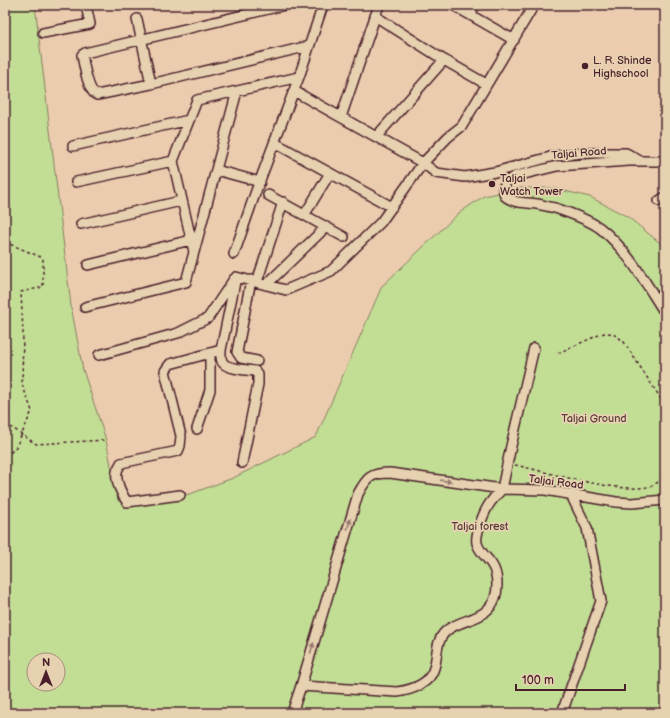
<svg xmlns="http://www.w3.org/2000/svg" width="670" height="718" font-family="'Balsamiq Sans',sans-serif">
  <rect width="100%" height="100%" fill="#ebccae"/>
  <filter id="ink" filterUnits="userSpaceOnUse"><feTurbulence type="fractalNoise" baseFrequency=".025" numOctaves="2"/><feDisplacementMap in="SourceGraphic" scale="8" xChannelSelector="R" yChannelSelector="G"/><feConvolveMatrix kernelMatrix="1 2 1 2 8 2 1 2 1" color-interpolation-filters="sRGB"/></filter>
  <g filter="url(#ink)">
    <path fill="#c2de95" stroke="#867e60" fill-rule="evenodd" d="M5 5H35L71 306 83 370 106 440 118 501 190 494 233 478 316 437 382 286 459 213 484 196 521 188H552L590 197 628 217 665 247V713H5ZM34 660H58V684H34Z"/>
    <g fill="none" stroke-linecap="round" stroke-linejoin="round">
      <g stroke="#4a1f2b" stroke-width="12">
        <path id="minor" d="M285 5 85 53 82 55C84 65 88 92 97 95L151 84 309 46
          M453 5 514 40
          M470 15 475 5
          M375 16 444 60 486 84
          M137 19 151 84
          M43 33 90 24 86 5
          M294 91 423 163 436 173 465 177 495 172 554 156 582 153H626L640 161
          M341 117 379 5
          M376 137 444 60
          M275 143 392 207
          M73 146 189 120
          M665 161H629L557 166 516 176 507 181 503 188 505 196C514 204 526 202 537 204 543 205 549 207 555 208 570 213 587 219 600 228 628 250 646 284 665 313
          M216 170 260 182
          M76 182 173 161
          M268 195 344 237
          M659 201 665 197
          M305 214 330 173
          M81 224 181 201
          M194 252 173 161 197 100 299 77
          M234 254 256 191 299 77 323 5
          M88 265 191 240
          M251 280 237 352 241 358 257 361
          M257 282 283 202
          M266 285 326 227
          M85 307 186 282 237 91
          M221 350C221 354 220 359 223 363 228 369 247 370 255 371L258 375V384L242 463
          M99 355 178 333 208 318 234 279
          M197 429 210 390V353
          M180 495 127 502C122 495 115 481 117 472 117 469 120 466 121 463L178 451 180 446 181 436 165 371 170 364 221 350 236 277 286 290 331 271 381 222 423 163 448 137 462 126 534 5
          M301 686 358 494C367 477 371 473 390 473L502 489 511 446 534 348
          M292 713 301 686 397 692C411 690 430 684 434 668 438 656 435 641 446 631 461 618 487 621 495 598 498 589 498 574 492 565 488 558 479 552 477 543 475 535 483 515 487 508 490 501 497 495 502 489L545 490 616 502 632 503 665 500
          M562 713 601 601 587 528 571 495"/>
      </g>
      <path stroke="#4a1f2b" stroke-width="1.5" stroke-dasharray="3 3" stroke-linecap="butt" d="M5 242 43 258V287L21 292 23 332 22 384 32 411 16 447 9 454
        M558 353 601 334C611 331 616 335 624 342L661 399 665 409
        M5 423 36 444 106 440
        M515 465C544 471 629 497 653 485 657 483 662 479 665 476"/>
      <use href="#minor" stroke="#e6d2b0" stroke-width="9"/>
    </g>
    <defs><path id="oneway-solid" d="M-6-.8H1V-3.2L6.5 0L1 3.2V.8H-6Z"/></defs>
    <g fill="#98786e">
      <use href="#oneway-solid" transform="translate(446 481) rotate(8)"/>
      <use href="#oneway-solid" transform="translate(349 524) rotate(-73)"/>
      <use href="#oneway-solid" transform="translate(312 648) rotate(-74)"/>
    </g>
  </g>
  <g fill="#4a1f2b" stroke="#e6d2b0" stroke-width="1.5">
    <circle cx="585" cy="66" r="4"/>
    <circle cx="492" cy="184" r="4"/>
  </g>
  <g text-anchor="middle" dominant-baseline="central" stroke-width="3.5" stroke-linejoin="round" paint-order="stroke">
    <g font-size="11" fill="#4a1f2b" stroke="#e6d2b0" text-anchor="start">
      <text x="593" y="60">L. R. Shinde<tspan x="593" dy="13">Highschool</tspan></text>
      <text x="500" y="178">Taljai<tspan x="500" dy="13">Watch Tower</tspan></text>
    </g>
    <g font-size="11" fill="#4a1f2b" stroke="#e6d2b0">
      <text transform="translate(579 153) rotate(-5)">Taljai Road</text>
      <text transform="translate(556 482) rotate(7)">Taljai Road</text>
    </g>
    <g font-size="11" fill="#5c3c3b" stroke="#e6d2b0">
      <text x="594" y="418">Taljai Ground</text>
      <text x="480" y="526">Taljai forest</text>
    </g>
  </g>
  <rect width="670" height="718" fill="none" stroke="#e6d2b0" stroke-width="20"/>
  <rect x="10" y="10" width="650" height="698" fill="none" stroke="#4a1f2b" stroke-width="1.5" filter="url(#ink)"/>
  <g transform="translate(46 672)"><circle r="19" fill="#e6d2b0" stroke="#a88a7b"/>
  <path d="M0-3L7 15L0 10L-7 15Z" fill="#4a1f2b"/>
  <text y="-6" font-size="11" font-weight="bold" text-anchor="middle" fill="#4a1f2b">N</text>
  </g>
  <path d="M516 684v6h109v-6" fill="none" stroke="#4a1f2b" stroke-width="2"/>
  <text x="522" y="684" font-size="12" fill="#4a1f2b" stroke="#e6d2b0" stroke-width="3" paint-order="stroke">100 m</text>
</svg>
